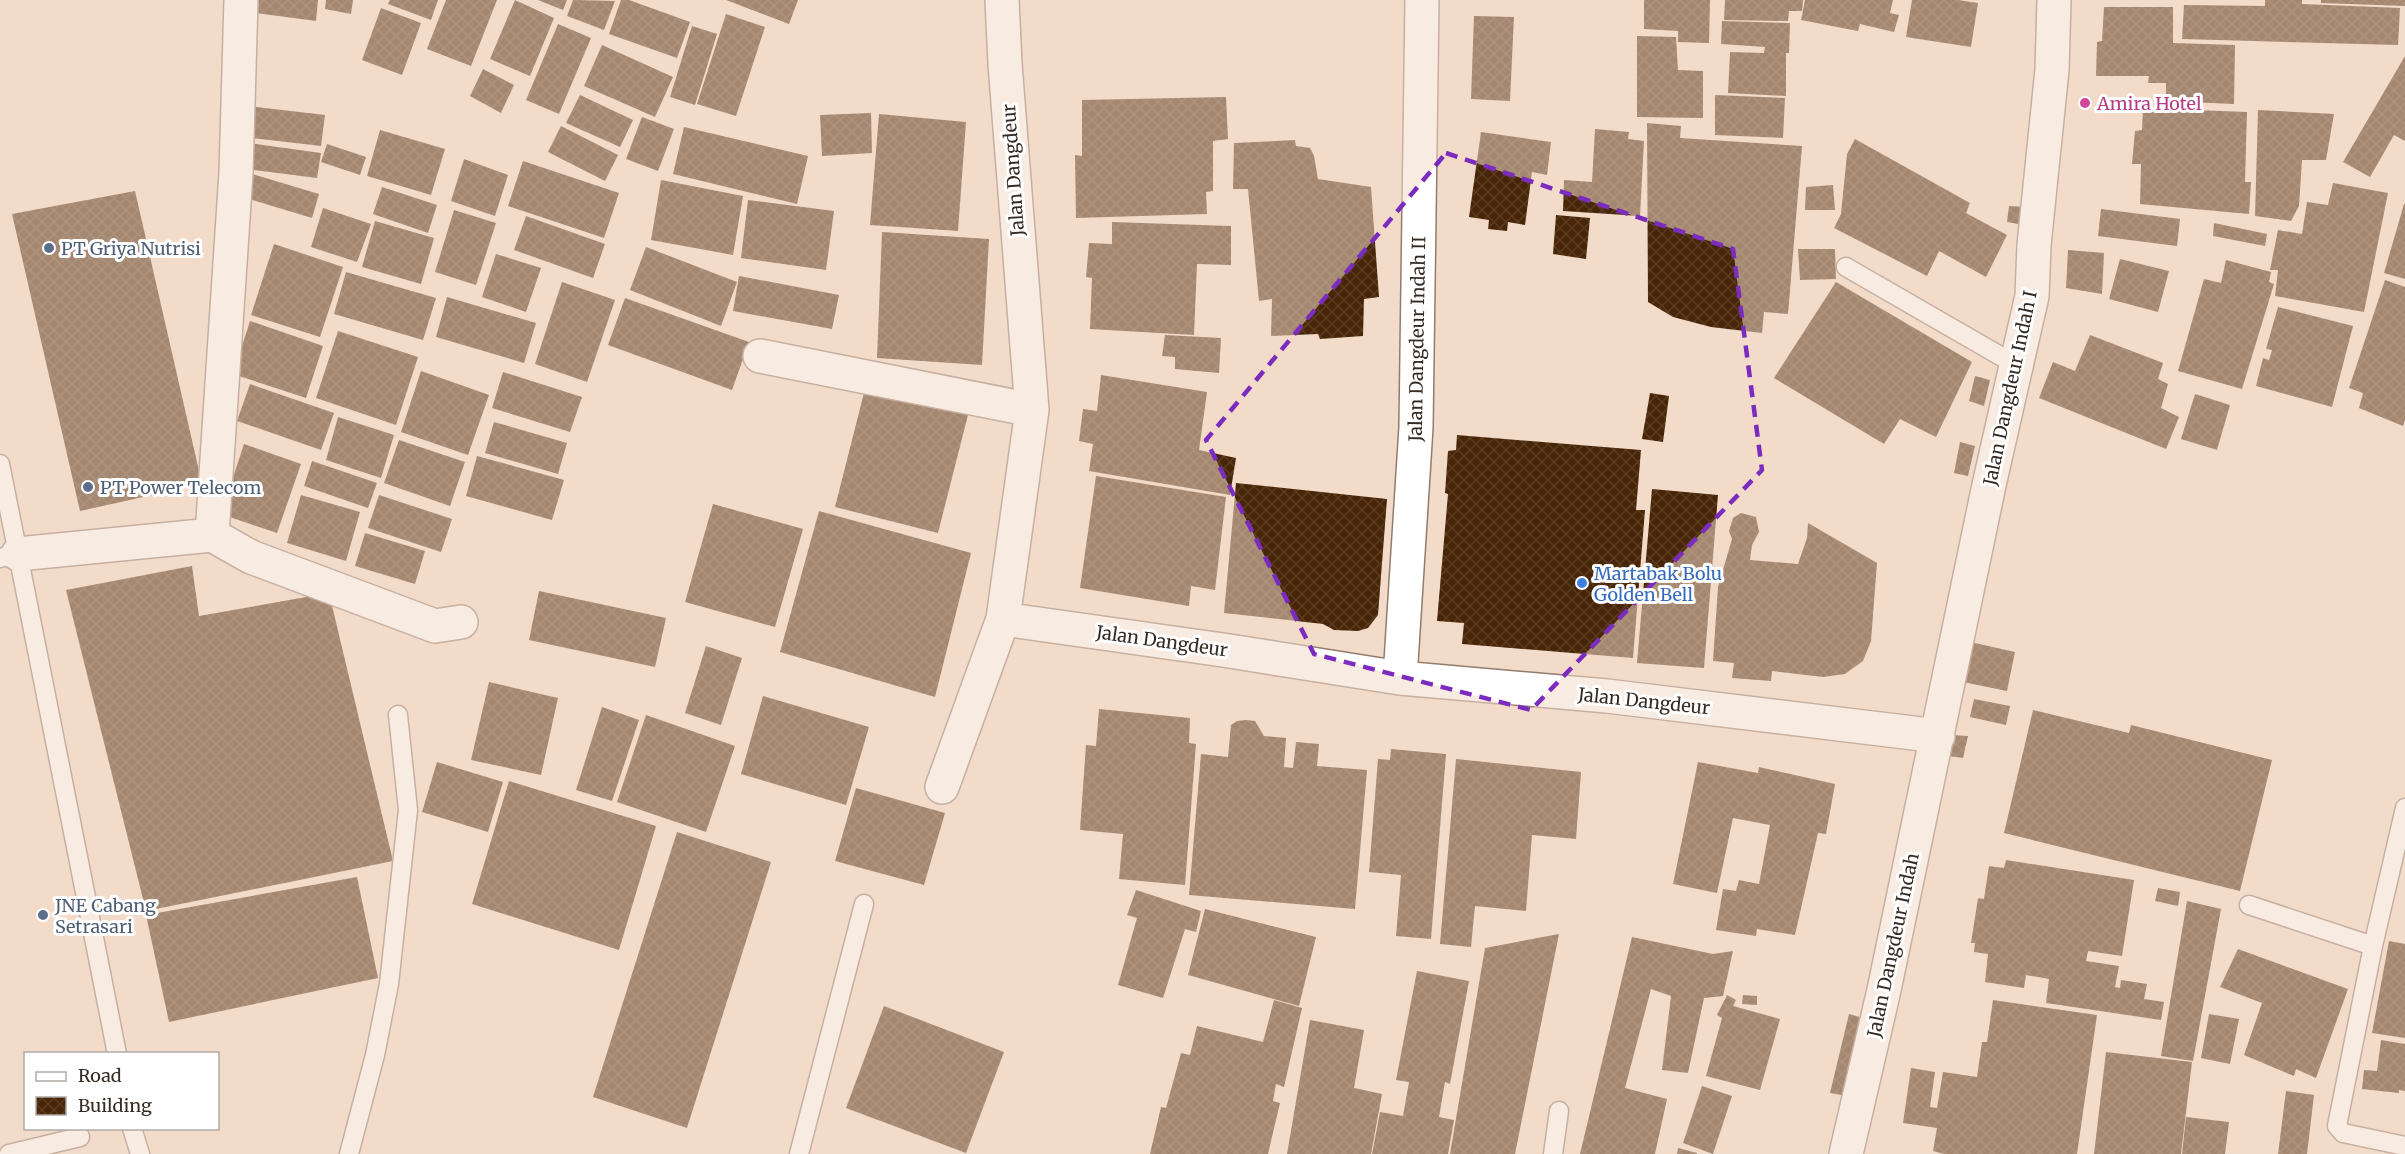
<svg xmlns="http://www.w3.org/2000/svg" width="2405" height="1154" font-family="Merriweather,serif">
  <defs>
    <pattern id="building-cross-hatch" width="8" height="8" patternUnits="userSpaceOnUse" patternTransform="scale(1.5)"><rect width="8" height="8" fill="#482506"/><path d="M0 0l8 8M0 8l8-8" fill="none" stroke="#5a3c21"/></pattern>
  </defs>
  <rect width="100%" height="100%" fill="#f3dbca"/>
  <path fill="url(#building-cross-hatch)" d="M250 0H318L316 21 248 12Z
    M326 0H353L351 14 325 9Z
    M390 0H438L431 20 388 4Z
    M446 0H497L471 66 427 49Z
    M515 0 554 18 530 76 490 59Z
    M538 0H567L563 10Z
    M573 0 615 1 604 30 567 16Z
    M621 0H629L690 22 677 58 609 34Z
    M726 0H798L789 24Z
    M1644 0H1710L1709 43 1678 42V31L1644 29Z
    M1725 0H1803L1802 11H1789L1788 21 1724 20Z
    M1805 0H1893L1890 13 1899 15 1894 32 1860 24 1858 31 1801 20Z
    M1912 0H1958L1978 3 1971 47 1906 37Z
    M2265 0H2302V4L2400 8 2398 45 2182 39 2184 5 2265 6Z
    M2321 0H2405V6L2321 3Z
    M2104 7H2173V43L2235 45 2234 104 2166 101V83H2148L2149 76H2096L2097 42 2102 41Z
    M381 8 421 23 402 75 362 60Z
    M726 14 765 27 736 116 697 104Z
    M1474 16 1514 17 1510 101 1471 99Z
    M1722 21 1790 23 1789 53H1786V96L1728 93 1730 52 1764 53 1765 47 1721 44Z
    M558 24 591 38 559 114 526 100Z
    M692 26 717 34 695 105 670 97Z
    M1637 36 1676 37 1678 70 1703 71V118L1637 117Z
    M602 45 673 77 655 117 584 86Z
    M2405 56V141L2394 135 2370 177 2343 162Z
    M483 69 514 85 501 113 470 96Z
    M580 95 633 120 620 147 566 123Z
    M1715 95 1785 98 1783 138 1715 135Z
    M1226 97 1228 139 1213 141V191L1206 192 1207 214 1076 218 1075 155 1082 156V100Z
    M248 106 325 115 321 146 244 137Z
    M2143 108 2247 112 2245 182H2251L2249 214 2140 204 2141 164H2132L2135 131 2142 130Z
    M2258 110 2334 114 2326 160H2302L2299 206 2291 221 2255 216Z
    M871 113 872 153 822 156 820 115Z
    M879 114 966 122 958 231 870 225Z
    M642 117 674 129 658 171 626 159Z
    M1647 123 1681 126 1680 138 1802 146 1788 314 1764 312 1762 333 1711 327 1673 317 1648 302Z
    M561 126 618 155 605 181 548 152Z
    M684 127 808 156 797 204 673 174Z
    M1595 129 1629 132 1628 139 1644 141 1640 216 1563 211 1564 180 1592 182Z
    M380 130 445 149 431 195 367 176Z
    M1481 132 1551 142 1547 175 1532 172 1525 225 1508 222 1507 231 1488 229 1489 220 1469 217Z
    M1855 139 1970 203 1966 213 2007 235 1986 277 1939 251 1927 276 1834 228 1841 214 1847 154Z
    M1295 140 1296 146 1310 148 1314 156 1318 179 1371 187 1379 297 1364 299 1363 336 1320 339 1318 334 1271 336 1272 299 1259 301 1248 189H1233L1234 143Z
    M249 143 321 153 317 178 246 169Z
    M327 144 366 157 360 175 321 162Z
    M464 159 508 175 495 216 451 201Z
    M523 161 619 193 604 238 508 206Z
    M252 174 319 194 312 218 246 198Z
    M661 180 743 196 733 255 651 240Z
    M2333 183 2388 193 2364 312 2275 296 2278 270H2270L2278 230 2302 234 2307 202 2328 205Z
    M1833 185 1835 210H1805L1806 187Z
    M382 187 437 205 428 233 373 214Z
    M135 191 202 484 80 511 12 214Z
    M748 200 834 211 826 270 741 258Z
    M2404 204H2405V279L2384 273Z
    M2009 206 2026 207 2024 225 2007 222Z
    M323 208 371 224 357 262 311 247Z
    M2101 209 2180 219 2177 246 2098 236Z
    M454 210 496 223 476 285 435 272Z
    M1556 215 1590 218 1586 259 1553 254Z
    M526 216 605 244 593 278 514 250Z
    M375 221 434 238 421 284 362 267Z
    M1112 222 1231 226V265L1197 264 1194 335 1090 329 1092 278 1086 277 1089 243 1112 244Z
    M2214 223 2267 234 2265 246 2213 236Z
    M882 232 989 239 982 365 877 358Z
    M274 244 343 267 320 337 251 315Z
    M646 247 737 282 721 326 630 290Z
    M1798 249H1835L1836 279 1800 280Z
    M2068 250 2104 253 2102 294 2066 288Z
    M496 254 541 268 526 312 482 297Z
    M2120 259 2169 271 2158 312 2109 299Z
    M2226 260 2271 272 2269 282 2274 284 2242 389 2178 371 2204 279 2221 283Z
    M346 272 436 298 423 340 334 314Z
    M739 276 839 295 832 329 733 311Z
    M2385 280 2405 287V420L2403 426 2359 408 2363 393 2349 388Z
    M562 282 615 300 587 382 535 364Z
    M1836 282 1972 362 1936 437 1900 419 1884 444 1774 378Z
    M447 297 536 323 524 363 436 337Z
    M625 298 749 342 732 390 608 345Z
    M2278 307 2353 326 2332 407 2256 386 2263 358 2269 360 2272 350 2266 349Z
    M250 321 323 346 306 398 233 374Z
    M338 331 418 357 396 425 316 398Z
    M1165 335 1221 338 1219 373 1175 369V357L1162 356Z
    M2090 335 2163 363 2158 379 2168 384 2161 408 2179 417 2166 449 2039 398 2053 362 2075 371Z
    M421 371 489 395 468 455 401 432Z
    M503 372 582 397 570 432 492 408Z
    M1101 375 1207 392 1199 450 1236 458 1230 495 1089 471 1093 444 1079 441 1083 409 1097 411Z
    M1975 376 1990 380 1984 406 1969 401Z
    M867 381 970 407 938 533 835 507Z
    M250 384 334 413 321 450 237 421Z
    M1650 393 1669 396 1663 442 1642 439Z
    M2195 394 2230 405 2217 450 2181 439Z
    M338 417 394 435 381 478 326 460Z
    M494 422 567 443 558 474 485 453Z
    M1457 435 1641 450 1636 510H1645L1633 658 1462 644 1464 623 1437 621 1448 494 1445 493 1448 451 1456 450Z
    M399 440 465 462 450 506 384 483Z
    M1960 442 1975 446 1968 476 1954 473Z
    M244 444 301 464 277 533 221 514Z
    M477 456 564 480 552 520 466 496Z
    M312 461 377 483 368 508 304 486Z
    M1096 476 1226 497 1215 590 1191 586 1189 606 1080 588Z
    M1236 483 1387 499 1378 615 1368 628 1358 631 1334 630 1323 624 1224 613Z
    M1652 489 1718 495 1704 668 1637 663Z
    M301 495 360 512 346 561 287 543Z
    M379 495 452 519 441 552 368 528Z
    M713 504 803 529 775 627 685 602Z
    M819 511 971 553 935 697 780 652Z
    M1741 513 1756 517 1759 532 1752 545 1750 560 1798 564 1807 538 1808 523 1877 563 1871 641 1863 661 1845 674 1823 677 1772 671 1771 681 1732 678 1734 663 1713 661 1718 587 1732 539 1729 531 1733 518Z
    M365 533 425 551 415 584 355 566Z
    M192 566 199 616 329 593 393 861 146 911 66 590Z
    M539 591 666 618 655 667 529 640Z
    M1966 641 2015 652 2007 691 1958 681Z
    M706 646 742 658 721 725 685 713Z
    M489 682 558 698 541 775 471 760Z
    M763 696 869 727 846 805 741 774Z
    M1974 699 2010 706 2006 725 1970 717Z
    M602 707 639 720 612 801 576 790Z
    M1099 709 1190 718 1189 743 1196 744 1185 885 1119 879 1123 834 1080 830 1086 745 1096 746Z
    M2033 710 2129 733 2131 725 2272 760 2240 891 2004 833Z
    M646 715 735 746 706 832 617 802Z
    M1246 720 1255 721 1264 736 1286 738 1284 767 1293 768 1296 742 1319 744 1317 766 1367 770 1355 909 1189 895 1201 754 1228 757 1231 725 1237 721Z
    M1952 735 1968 736 1963 758 1948 756Z
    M1391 749 1446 754 1431 939 1396 936 1401 875 1369 872 1378 759 1390 760Z
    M1456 759 1581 772 1576 839 1532 835 1526 911 1475 906 1471 947 1440 944Z
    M437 762 503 782 488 832 422 812Z
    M1698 762 1758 773 1759 767 1835 784 1826 834 1818 833 1795 935 1757 929 1756 936 1716 930 1723 889 1736 891 1739 880 1759 884 1770 825 1733 818 1717 893 1673 884Z
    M509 781 656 826 619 950 472 904Z
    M856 788 945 813 924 885 835 861Z
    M677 832 771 862 687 1128 593 1097Z
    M2006 860 2134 880 2122 956 2088 951 2086 961 2119 966 2115 987 2120 988 2121 980 2147 984 2144 999 2164 1002 2161 1020 2046 1003 2049 979 2026 975 2024 988 1985 982 1988 954 1974 952 1975 943H1971L1978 898 1984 899 1989 866 2004 868Z
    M357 877 378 978 169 1022 146 915Z
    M2158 888 2180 892 2178 906 2155 901Z
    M1136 890 1201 911 1196 932 1185 929 1163 998 1118 985 1137 918 1127 915Z
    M2187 901 2221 909 2193 1061 2161 1056Z
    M1205 909 1316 937 1299 1006 1188 975Z
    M1559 934 1515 1154H1450L1485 948Z
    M1632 937 1713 954 1733 951 1723 996 1704 998 1688 1073 1662 1070 1671 996 1651 989 1625 1088 1667 1099 1655 1154H1580Z
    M2389 941 2405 944V1038L2372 1033Z
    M2238 949 2348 989 2316 1078 2296 1069 2294 1076 2244 1055 2262 1003 2220 987Z
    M1417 971 1469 981 1450 1084 1445 1082 1439 1117 1454 1120 1448 1154H1372L1380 1112 1403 1116 1409 1082 1396 1080Z
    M1727 995 1736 1000 1733 1006 1780 1019 1760 1090 1706 1076 1722 1018 1717 1015Z
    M1743 995 1757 996V1005L1742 1004Z
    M1274 1000 1302 1008 1284 1087 1276 1084 1273 1101 1280 1103 1268 1154H1150L1161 1107 1166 1108 1181 1053 1190 1055 1197 1026 1263 1042Z
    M1993 1000 2097 1015 2077 1154H1944L1933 1151 1937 1128 1903 1123 1911 1068 1935 1072 1930 1107 1937 1108 1943 1072 1977 1077 1982 1042H1987Z
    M884 1006 1004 1052 966 1153 846 1108Z
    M1849 1014 1867 1019 1847 1096 1830 1093Z
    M2209 1014 2239 1019 2230 1064 2201 1058Z
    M1310 1020 1364 1030 1354 1088 1382 1094 1371 1154H1287Z
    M2381 1040 2405 1044V1091L2399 1090V1093L2362 1089 2364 1070 2377 1071Z
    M2106 1052 2192 1062 2181 1154H2094Z
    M1702 1086 1732 1096 1713 1154 1683 1143Z
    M2286 1091 2314 1095 2307 1154H2278Z
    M2186 1117 2229 1122 2225 1154H2182Z
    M1678 1148 1697 1153V1154H1677Z"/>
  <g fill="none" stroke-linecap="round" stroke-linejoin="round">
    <g stroke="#927c6e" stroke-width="21">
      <path id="lane" d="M1846 267 2016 365
        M0 464 18 554
        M0 558 18 554 117 1054
        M2405 808 2373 946 2337 1126 2343 1133 2405 1146
        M2249 905 2373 946
        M132 1128 140 1154
        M9 1154 80 1137
        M349 1154 375 1055 389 984 408 810 398 715
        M799 1154 864 904
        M1553 1154 1559 1111"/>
    </g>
    <g stroke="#927c6e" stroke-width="36">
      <path id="street" d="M1002 0 1005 64 1032 410 1003 619 1223 650 1400 678 1607 696 1938 736
        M760 356 1032 410
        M212 535 236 173 241 0
        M18 554 212 535 251 557 435 626 461 622
        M1400 678 1416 427 1422 0
        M942 787 1003 619
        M1846 1154 1884 990 1989 485 2032 296 2034 245 2052 70 2054 0"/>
    </g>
    <use href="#lane" stroke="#fff" stroke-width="18"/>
    <use href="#street" stroke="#fff" stroke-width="33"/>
  </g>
  <path d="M0 0H2405V1154H0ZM1446 153 1733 249 1762 470 1531 710 1314 654 1206 440Z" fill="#f3dbca" fill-opacity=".55" fill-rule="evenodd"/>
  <path fill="none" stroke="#7b2cbf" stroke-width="4.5" stroke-dasharray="12 8" stroke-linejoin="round" d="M1446 153 1733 249 1762 470 1531 710 1314 654 1206 440Z"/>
  <circle fill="#d1479c" stroke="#fff" stroke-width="2" cx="2085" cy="103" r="6"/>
  <g fill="#5c6f8a" stroke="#fff" stroke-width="2">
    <circle cx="49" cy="248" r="6"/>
    <circle cx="88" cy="487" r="6"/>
    <circle cx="43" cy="915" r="6"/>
  </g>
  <circle fill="#3f7fe0" stroke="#fff" stroke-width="2" cx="1582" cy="583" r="6"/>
  <g text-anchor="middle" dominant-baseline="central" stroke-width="6" stroke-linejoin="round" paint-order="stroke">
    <g font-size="18" fill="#b23c85" stroke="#fff" text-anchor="start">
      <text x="2097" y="103">Amira Hotel</text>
    </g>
    <g font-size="18" fill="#342b24" stroke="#fff">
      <text transform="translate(1013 170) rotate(-94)">Jalan Dangdeur</text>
      <text transform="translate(1417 339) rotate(-89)">Jalan Dangdeur Indah II</text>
      <text transform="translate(2010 388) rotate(-78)">Jalan Dangdeur Indah I</text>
      <text transform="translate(1162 641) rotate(8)">Jalan Dangdeur</text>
      <text transform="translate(1644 701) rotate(6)">Jalan Dangdeur</text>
      <text transform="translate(1893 945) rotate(-78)">Jalan Dangdeur Indah</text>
    </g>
    <g font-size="18" fill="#4e5e75" stroke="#fff" text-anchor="start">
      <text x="61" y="248">PT Griya Nutrisi</text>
      <text x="100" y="487">PT Power Telecom</text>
      <text x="55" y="905">JNE Cabang<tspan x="55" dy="21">Setrasari</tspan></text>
    </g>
    <g font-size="18" fill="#366cbe" stroke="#fff" text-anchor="start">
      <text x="1594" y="573">Martabak Bolu<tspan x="1594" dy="21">Golden Bell</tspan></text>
    </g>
  </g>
  <rect x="24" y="1052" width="195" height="78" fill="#ffffff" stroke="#aeaaa7" stroke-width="1.5"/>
  <rect x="36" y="1072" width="30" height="9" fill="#ffffff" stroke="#aeaaa7" stroke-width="1.5"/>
  <text x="78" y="1082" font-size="18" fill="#342b24">Road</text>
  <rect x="36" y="1097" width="30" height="18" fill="url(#building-cross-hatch)" stroke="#aeaaa7" stroke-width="1.5"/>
  <text x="78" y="1112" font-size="18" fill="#342b24">Building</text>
</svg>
